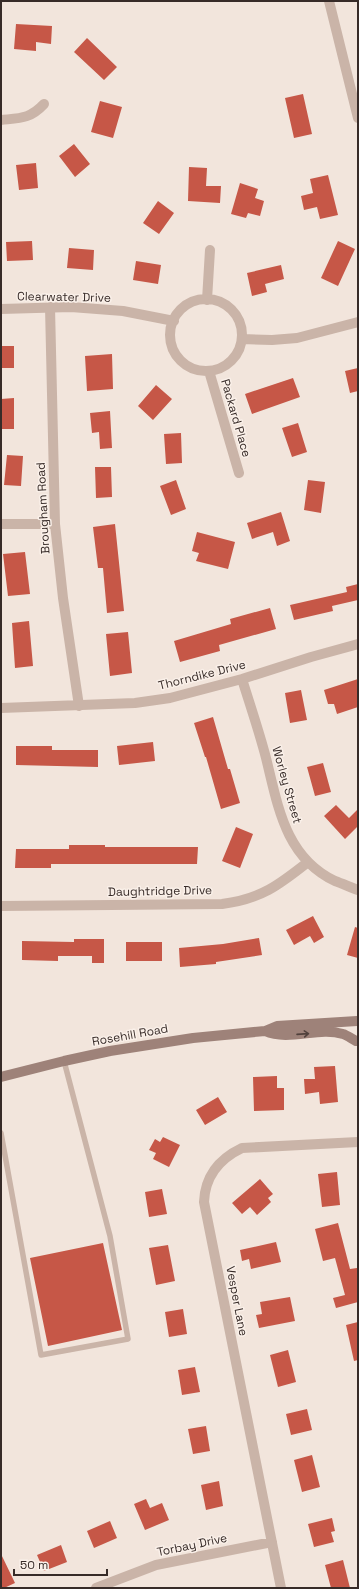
<svg xmlns="http://www.w3.org/2000/svg" width="359" height="1589" font-family="'Space Grotesk',sans-serif">
  <rect width="100%" height="100%" fill="#f2e5dc"/>
  <path fill="#c65747" d="M16 24 52 26 51 44 36 42V51L14 49Z
    M87 38 117 67 104 80 74 52Z
    M303 94 312 134 294 138 285 98Z
    M100 101 122 107 113 138 91 132Z
    M74 144 90 164 75 177 59 156Z
    M36 163 38 188 19 190 16 165Z
    M189 167 207 168 206 186H221L220 203 188 201Z
    M328 175 338 215 320 219 317 207 304 210 301 196 313 193 310 179Z
    M240 183 258 189 255 198 264 201 260 216 248 213 246 218 231 214Z
    M158 201 174 213 159 234 143 223Z
    M32 241 33 260 7 261 6 242Z
    M338 241 355 249 338 286 321 278Z
    M69 248 94 250 93 270 67 268Z
    M136 261 161 265 158 284 133 280Z
    M281 265 284 279 265 284 267 292 252 296 247 273Z
    M1 346H14V368H1Z
    M112 354 113 389 87 391 85 356Z
    M358 368V391L350 393 345 371Z
    M293 378 300 397 252 414 245 394Z
    M156 385 172 399 153 420 138 406Z
    M14 398V429H1V399Z
    M110 411 112 448 100 449 99 432 92 433 90 413Z
    M298 423 307 452 292 457 282 428Z
    M181 433 182 463 166 464 164 434Z
    M7 455 23 456 21 486 4 485Z
    M95 467H111L112 497 96 498Z
    M176 480 186 509 171 515 160 486Z
    M308 480 325 482 321 513 304 510Z
    M281 512 290 541 277 546 273 532 252 539 247 523Z
    M115 524 124 611 107 613 103 568H98L93 527Z
    M197 532 235 542 228 569 196 561 199 553 192 551Z
    M25 552 30 594 8 596 3 554Z
    M358 584V600L332 606 333 611 294 620 290 605 347 592 346 587Z
    M270 608 276 629 219 645 220 651 180 662 174 641 231 624 230 619Z
    M29 621 33 666 15 668 12 623Z
    M128 632 132 673 110 676 106 634Z
    M358 679V707L337 714 334 704H328L324 690Z
    M301 690 307 720 290 723 285 693Z
    M213 717 228 769H230L240 803 221 809 206 757H205L194 723Z
    M153 742 155 761 119 765 117 746Z
    M16 746H52V750H98V767L16 765Z
    M323 763 331 792 315 796 307 767Z
    M336 805 349 818 358 809V826L345 839 324 816Z
    M236 827 253 834 240 868 222 861Z
    M69 845H105V847H198L197 864H51V868H15L16 849H69Z
    M313 916 324 937 314 943 310 936 294 945 286 930Z
    M355 927 358 928V958L347 955Z
    M259 938 262 955 216 962V964L180 967 179 948 223 944Z
    M74 939H104V963H92V956H58V961L22 960V941L74 942Z
    M126 942H162V961H126Z
    M335 1066 338 1102 320 1104 319 1092 305 1094 304 1079H315L314 1067Z
    M277 1076V1088H284V1110L254 1111 253 1077Z
    M218 1097 227 1112 205 1125 196 1110Z
    M163 1137 180 1145 169 1167 153 1159 156 1153 149 1150 155 1139 160 1142Z
    M337 1172 340 1205 322 1207 318 1174Z
    M260 1179 273 1194 268 1198 271 1202 257 1215 250 1207 242 1214 232 1203Z
    M162 1189 167 1214 149 1217 145 1192Z
    M338 1223 350 1269 357 1268 358 1273V1302L336 1308 333 1298 345 1295 335 1258 323 1261 315 1229Z
    M276 1242 281 1262 251 1269 249 1259 242 1261 240 1250Z
    M103 1243 122 1330 48 1346 30 1258Z
    M168 1245 175 1281 156 1285 149 1248Z
    M290 1297 295 1321 259 1328 256 1315 262 1314 260 1302Z
    M183 1309 187 1334 169 1337 165 1312Z
    M358 1322V1360L354 1361 346 1325Z
    M288 1350 296 1382 278 1387 270 1355Z
    M195 1367 200 1392 182 1395 178 1370Z
    M307 1409 312 1430 291 1435 286 1414Z
    M206 1426 210 1451 193 1454 188 1429Z
    M312 1455 320 1487 302 1492 294 1460Z
    M219 1481 223 1506 206 1510 201 1485Z
    M146 1499 150 1508 162 1503 169 1520 145 1530 134 1504Z
    M332 1518 335 1531 331 1532 334 1542 314 1547 308 1524Z
    M110 1521 117 1538 94 1548 87 1531Z
    M61 1545 67 1562 44 1571 37 1555Z
    M1 1554 15 1583 4 1588H1Z
    M343 1560 350 1588H331L325 1565Z"/>
  <g fill="none" stroke-linecap="round" stroke-linejoin="round">
    <path stroke="#cab4a8" stroke-width="5.5" d="M1 1133 41 1355 128 1339 110 1236 64 1061"/>
    <path stroke="#cab4a8" stroke-width="10" d="M1 120C20 118 30 119 44 104
      M170 335a36 36 0 1 1 72 0a36 36 0 1 1-72 0Z
      M207 300 210 250
      M50 307 55 524 63 598 79 706
      M1 309 71 307 123 311 174 321
      M242 339 272 340 297 338 358 322
      M209 371 239 473
      M1 524H55
      M242 679C250 705 259 731 266 758 278 806 285 857 335 881 343 884 350 887 358 890
      M1 708 135 703 170 698 242 679 311 657 358 644
      M1 906 222 904C261 899 279 885 308 862
      M96 1588 156 1565 272 1542
      M281 1588 204 1202C205 1176 219 1159 242 1148L358 1142"/>
    <path stroke="#cab4a8" stroke-width="10" d="M329 1 358 118"/>
    <path stroke="#9e8279" stroke-width="10" d="M265 1031C290 1042 318 1026 343 1034 347 1035 352 1039 356 1041
      M1 1077 64 1061 110 1051 193 1038 265 1031 277 1026 357 1021"/>
  </g>
  <defs><path id="oneway-shaft" d="M-6 0H5M1.5-3L5.5 0L1.5 3" fill="none" stroke-width="1.6" stroke-linecap="round" stroke-linejoin="round"/></defs>
  <use stroke="#51413c" href="#oneway-shaft" transform="translate(303 1034) rotate(-4)"/>
  <g text-anchor="middle" dominant-baseline="central" stroke-width="3" stroke-linejoin="round" paint-order="stroke">
    <g font-size="12" fill="#372b28" stroke="#faf0e9">
      <text transform="translate(64 297) rotate(1)">Clearwater Drive</text>
      <text transform="translate(236 418) rotate(74)">Packard Place</text>
      <text transform="translate(43 508) rotate(-93)">Brougham Road</text>
      <text transform="translate(202 675) rotate(-14)">Thorndike Drive</text>
      <text transform="translate(287 785) rotate(74)">Worley Street</text>
      <text transform="translate(160 891) rotate(-1)">Daughtridge Drive</text>
      <text transform="translate(130 1035) rotate(-10)">Rosehill Road</text>
      <text transform="translate(237 1301) rotate(79)">Vesper Lane</text>
      <text transform="translate(192 1545) rotate(-12)">Torbay Drive</text>
    </g>
  </g>
  <rect width="359" height="1589" fill="none" stroke="#372b28" stroke-width="4"/>
  <path d="M14 1569v6h93v-6" fill="none" stroke="#372b28" stroke-width="2"/>
  <text x="20" y="1569" font-size="12" fill="#372b28" stroke="#faf0e9" stroke-width="3" paint-order="stroke">50 m</text>
</svg>
